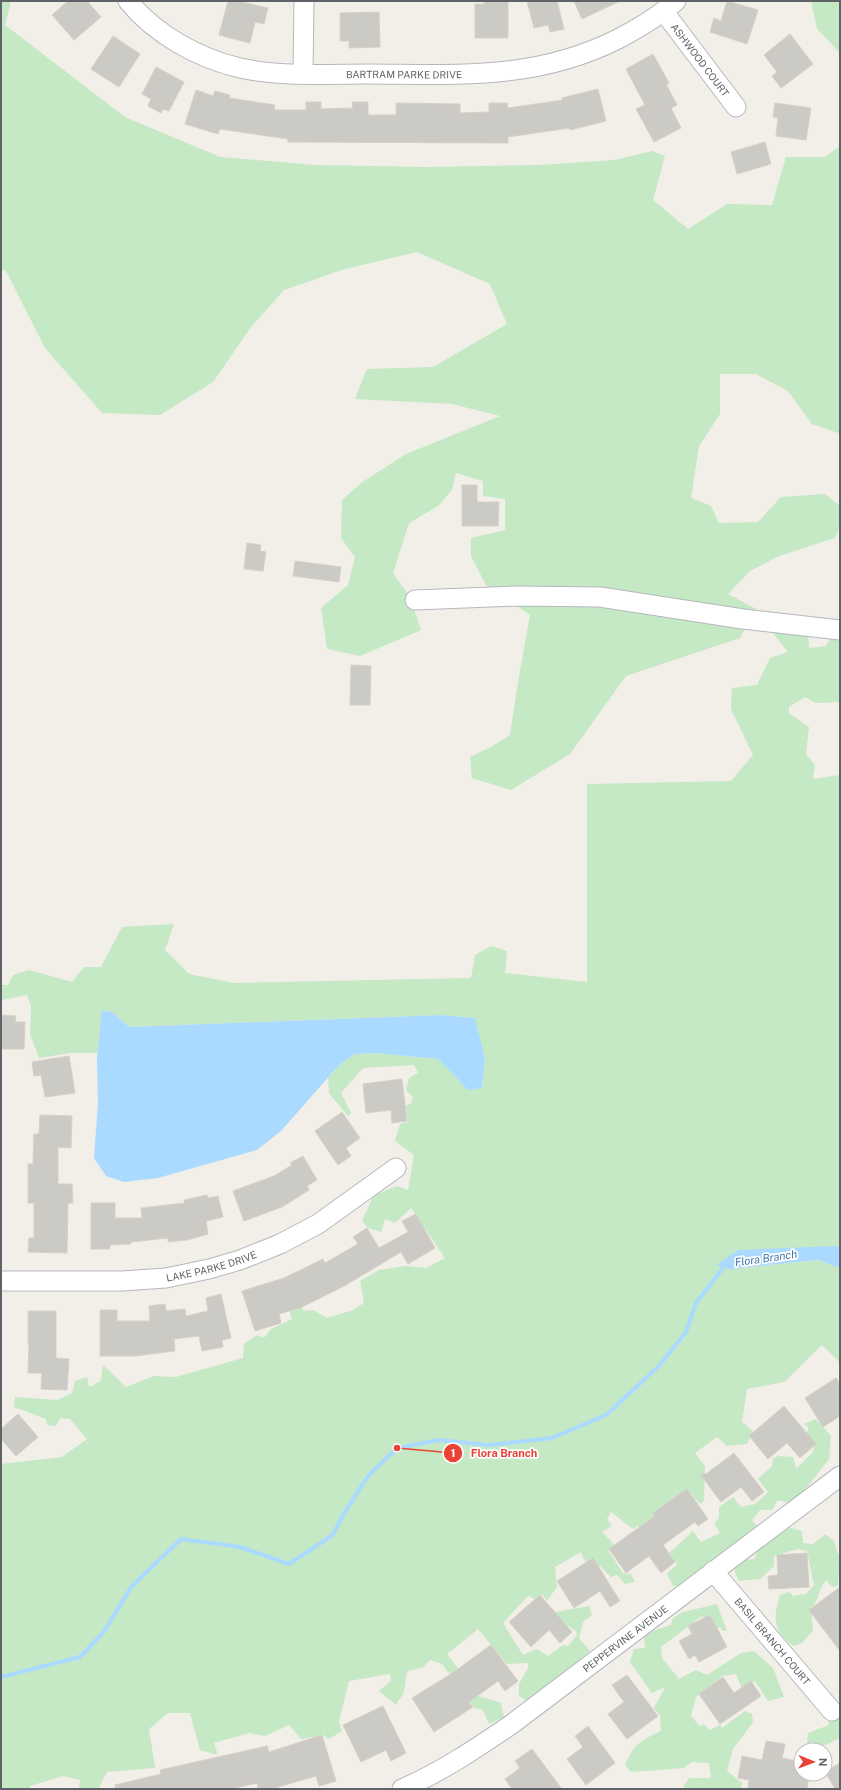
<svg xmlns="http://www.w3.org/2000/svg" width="841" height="1790" font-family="'Public Sans',sans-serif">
  <rect width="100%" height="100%" fill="#f1efe8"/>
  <path fill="#c5e8c5" d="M1 1H11L5 25 125 117 220 157 315 165 427 167 539 165 615 160 652 151 665 156 653 200 688 229 727 204 772 205 786 157H825L840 146V432L838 433 812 424 788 391 756 374H720V414L699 446 691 498 711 506 719 523 758 522 781 497 825 494 840 506V526L835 538 779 556 750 571 728 594 756 609 740 638 626 676 570 754 511 790 472 778 470 757 491 747 510 735 518 682 530 615 486 585 471 556V538L505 530V499L483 496V481L456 473 452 490 438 506 409 523 393 573 410 597 421 630 360 656 327 649 321 608 348 585 355 557 341 538 342 500 361 483 406 454 500 416 452 404 355 399 367 369 433 367 507 324 490 284 417 252 345 269 284 290 251 327 213 382 160 415 102 413 45 348 6 271 1 269Z
    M811 1H840V53L817 29Z
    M765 623 808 631 809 648 826 646 832 635 840 637V702L816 703 805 697 789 707V713L809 727 806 754 815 765 813 779 840 775V1247L836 1246 730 1269 818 1260 840 1268V1363L822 1345 784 1382 747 1389 742 1422 753 1431 747 1444 727 1446 717 1437 695 1453 705 1466 704 1501 700 1504 687 1489 653 1516 667 1539 663 1545 655 1535 638 1526 633 1529 611 1512 607 1519 612 1526 602 1532 615 1545 608 1550 623 1573 631 1574 635 1582 625 1584 617 1575 611 1577 600 1566 595 1569 589 1561 585 1562 581 1552 555 1567 557 1587 547 1601 542 1594 535 1599 528 1596 503 1623 523 1655 537 1649 548 1656 563 1645 568 1646 577 1635 576 1631 565 1624 555 1612 589 1606 592 1615 583 1622 579 1638 590 1651 529 1702 519 1696V1684L528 1668V1663L507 1664 478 1629 447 1654 479 1696 501 1703 504 1717 489 1724 483 1710 475 1708 442 1664 430 1660 422 1668 407 1671 404 1692 396 1705 379 1691 391 1681 390 1674 349 1681 339 1721 342 1731 329 1739 323 1735 301 1739 289 1725 265 1736 249 1733 214 1743 218 1755 200 1750 190 1713H168L149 1729 155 1768 107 1772 98 1789H79L80 1780 63 1776 30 1786V1789H1V1464L62 1457 87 1439 70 1419 60 1418 56 1426 47 1425 46 1419 14 1407 15 1397 57 1400 72 1393 75 1381 87 1377 89 1387 101 1381 103 1365 126 1387 154 1376 176 1377 243 1358 244 1344 257 1335 264 1338 271 1329 292 1319 288 1306H300L304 1311 313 1310 327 1318 353 1310 364 1303 360 1281 379 1270 406 1266 426 1268 445 1258 411 1208 395 1223 385 1219 381 1232 368 1228 362 1221 374 1195 397 1186 408 1190 414 1155 395 1141 400 1124 408 1122 406 1106 411 1103 413 1097 406 1090 409 1078 418 1073 414 1065 363 1068 341 1093 351 1113 348 1116 329 1093 328 1078 342 1063 355 1054 376 1053 438 1059 468 1090 482 1088 485 1058 474 1018 441 1015 129 1027 112 1012 102 1010 98 1053H70L39 1058 30 1034 31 1006 27 995 2 1000 1 1014V985H8L13 975 29 970 72 982 84 967H101L122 927 174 924 165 950 189 974 234 983 471 978 475 955 491 946 507 951 505 973 587 982V784L731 781 753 755 731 709 732 688 757 685 770 658 788 652Z
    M816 1419 831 1436 829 1459 808 1486 790 1503 778 1500 772 1510H760L752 1520 757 1526 680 1587 673 1586 667 1574 677 1564 669 1553 690 1534 692 1530 701 1542 720 1533 714 1523 719 1518V1507L733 1497 741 1507 755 1504 768 1492 758 1479 772 1466 773 1458 779 1456 793 1457 796 1469 813 1452 814 1446 805 1435 809 1428 804 1424Z
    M788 1527 802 1531 803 1543 813 1544 825 1534 834 1541 838 1554H840L838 1586 832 1587 826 1580C817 1592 819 1600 811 1610L813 1631 802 1643 794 1646C773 1632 773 1617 780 1595L789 1592 793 1596 806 1594 814 1585 807 1551 798 1549 774 1556V1566L760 1579 739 1581 734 1570 742 1560 755 1559 759 1545Z
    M717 1604 727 1631H723L719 1627 716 1629 702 1616 661 1647 662 1658 679 1679 696 1670 707 1675 741 1653 754 1651 773 1668 784 1697 768 1701 755 1681 742 1689 736 1674 722 1676 696 1697 691 1715 699 1726 704 1725 710 1730 720 1725 722 1728 745 1711 752 1714 753 1722 733 1749 727 1771 742 1783 741 1789H684V1786L689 1778H711L709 1763 692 1762 684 1768 631 1772 625 1765C634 1744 641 1740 661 1731L660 1716 654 1708 665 1687 652 1693 630 1662 634 1649 645 1648 644 1637 652 1631 671 1625 673 1618 683 1612Z
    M840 1711V1738L815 1750 807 1742 808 1733 829 1725 828 1716Z"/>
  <path fill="#aadaff" d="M102 1010 112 1012 129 1027 441 1015 475 1018 485 1058 482 1088 468 1090 438 1059 376 1053 355 1054 342 1063 332 1073 281 1131 257 1150 158 1178 124 1182 106 1176 94 1158 98 1103 97 1058Z
    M836 1246 840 1247V1268L818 1260 730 1269 716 1265 738 1250Z"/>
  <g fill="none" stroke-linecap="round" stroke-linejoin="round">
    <path stroke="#aadaff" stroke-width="4" d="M1 1677 80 1657 103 1633 132 1586 181 1539 240 1547 289 1564 333 1535 343 1515 368 1476 397 1448 439 1440 489 1445 552 1438 606 1415 659 1366 686 1332 696 1303 726 1264"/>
  </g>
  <path fill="#cccac5" stroke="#d6d1c6" d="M68 1H87L101 17 74 40 52 15Z
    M228 1H238L268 8 264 24 255 22 250 43 219 35Z
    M484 1H508V38H475V4H484Z
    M527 1H557L564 29 550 32 548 25 534 28Z
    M574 1H620L582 19Z
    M727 1 758 10 747 44 710 32 714 18 721 21Z
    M379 12 380 47 349 48V41H340V13Z
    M790 34 813 64 781 88 772 76 777 72 764 55Z
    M113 36 140 54 119 87 91 69Z
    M653 54 669 83 666 84 677 105 671 108 681 128 654 142 636 109 645 105 626 69Z
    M156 67 184 82 169 111 163 109 161 113 148 106 151 99 142 94Z
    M598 89 606 121 570 130V128L508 137V143L288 142V139L220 129 218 134 185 124 196 90 213 96 215 91 230 95 229 98 275 105 274 110H306V102H321V109L353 108 352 102H368V115H396V103L460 104V113L489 112V103H507L508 108 563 100 562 98Z
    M775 103 811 108 806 140 776 136 778 118 773 117Z
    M765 142 771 164 737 174 731 152Z
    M462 485H477V502H499L498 526H462Z
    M247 543 261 545 260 551 266 552 263 571 244 569Z
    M295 561 341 567 339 582 293 576Z
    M351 665 371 666 370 705H350Z
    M1 1015 16 1016 15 1022H25L24 1049H1Z
    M69 1056 75 1093 45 1097 41 1075 34 1076 32 1062Z
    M402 1079 407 1121 392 1123 391 1110 366 1113 363 1084Z
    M342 1112 360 1138 346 1148 351 1156 338 1165 315 1131Z
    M40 1115 72 1116 71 1148 58 1147V1184H72L73 1203H68L67 1253 28 1252 29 1238H34V1203H28V1164H33L34 1134H39Z
    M303 1156 317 1180 307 1186 309 1190 282 1207 244 1221 233 1191 274 1176 292 1165 290 1163Z
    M207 1195 208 1198 218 1196 223 1217 206 1221 208 1234 187 1240 168 1242V1238L131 1242V1244L110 1245V1249H91V1203H115V1218H142L141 1208 185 1203 184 1200Z
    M416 1214 435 1248 408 1264 401 1252 346 1285 302 1307 279 1314 281 1323 255 1331 242 1291 284 1278 323 1259 325 1263 358 1244 353 1237 367 1228 379 1248 408 1232 402 1221Z
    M221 1294 231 1338 222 1340 223 1347 202 1351 199 1336 174 1339 175 1351 135 1356H100V1310H117V1321H150L149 1306 165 1304 166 1311 185 1309 186 1316 208 1311 206 1298Z
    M28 1311H56V1358L69 1359 67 1390 41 1389 42 1373H28L29 1344H28Z
    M836 1378 840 1384V1416L823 1427 805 1398Z
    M784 1406 816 1444 800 1458 787 1443 768 1459 749 1436Z
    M18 1414 38 1437 16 1456 1 1439V1429Z
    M734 1453 764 1492 752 1501 741 1487 721 1502 700 1474H706Z
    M687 1489 708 1519 698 1526 695 1522 663 1545 675 1562 661 1573 649 1556 626 1573 609 1549 655 1516 653 1513Z
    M807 1553 809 1587 769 1589 768 1576 778 1575 777 1555Z
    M593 1558 620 1601 610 1607 600 1591 574 1608 557 1581Z
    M840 1587V1651L809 1610Z
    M540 1595 572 1632 560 1643 549 1630 531 1647 509 1622Z
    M710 1615 727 1647 699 1662 695 1655 689 1659 679 1641 692 1634 688 1626Z
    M491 1645 518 1681 505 1691 498 1681 469 1702 473 1707 434 1732 412 1698 451 1674Z
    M627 1675 658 1716 627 1739 608 1714 624 1702 612 1685Z
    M723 1677 734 1693 751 1681 761 1696 720 1724 699 1694Z
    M383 1706 406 1753 391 1761 386 1750 361 1762 343 1725Z
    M588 1726 615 1763 586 1785 567 1759 583 1747 575 1736Z
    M322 1735 336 1781 319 1786 316 1776 271 1789H258L257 1783 231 1789H116L115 1785 161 1774 160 1770 267 1746 269 1752Z
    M766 1741 785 1744 782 1758 801 1762V1774H809L807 1789H748L749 1780 738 1778 742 1756 762 1760Z
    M532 1749 562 1789H512L505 1779 520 1768 515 1761Z
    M840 1763V1789H835L825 1772Z"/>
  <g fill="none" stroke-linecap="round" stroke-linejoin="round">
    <g stroke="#b5b8bc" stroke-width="21">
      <g id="minor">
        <path id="s1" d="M128 1C156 35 198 58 240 68 281 77 325 74 367 74 457 74 534 81 618 39 639 28 658 17 676 1"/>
        <path id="s2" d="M664 12 736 107"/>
        <path d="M303 73 304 1"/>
        <path d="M415 600 517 596 600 597 743 619 840 630"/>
        <path id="s3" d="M1 1281H122L166 1278 209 1269 240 1260 280 1244 318 1224 396 1168"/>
        <path id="s4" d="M713 1571 832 1711"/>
        <path id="s5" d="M402 1789C441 1772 477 1748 512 1724L840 1476"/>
      </g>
    </g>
    <use href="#minor" stroke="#fff" stroke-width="19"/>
  </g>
  <g text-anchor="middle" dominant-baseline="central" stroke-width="3.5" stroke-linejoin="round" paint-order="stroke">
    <g font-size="10" fill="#5f6368" stroke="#fff">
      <text stroke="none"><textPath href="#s2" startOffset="60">ASHWOOD COURT</textPath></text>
      <text stroke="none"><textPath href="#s1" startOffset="297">BARTRAM PARKE DRIVE</textPath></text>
      <text stroke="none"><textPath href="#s3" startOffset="212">LAKE PARKE DRIVE</textPath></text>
      <text stroke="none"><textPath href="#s5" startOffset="270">PEPPERVINE AVENUE</textPath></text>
      <text stroke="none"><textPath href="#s4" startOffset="92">BASIL BRANCH COURT</textPath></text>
    </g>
    <g font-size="11" font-style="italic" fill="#4174aa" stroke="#fff">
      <text transform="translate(766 1258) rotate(-8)">Flora Branch</text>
    </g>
  </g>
  <path fill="none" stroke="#ea4335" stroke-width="1.5" d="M397 1448L453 1453"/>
  <g fill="#ea4335" stroke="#fff" stroke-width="1.5">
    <circle cx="397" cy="1448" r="4"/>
    <circle cx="453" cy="1453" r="10"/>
  </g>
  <g font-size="12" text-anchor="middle" font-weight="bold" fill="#fff">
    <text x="453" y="1457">1</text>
  </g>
  <g font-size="11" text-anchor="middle" font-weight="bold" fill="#ea4335" stroke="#fff" stroke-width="3.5" stroke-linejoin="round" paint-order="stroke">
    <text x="504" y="1457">Flora Branch</text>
  </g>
  <rect width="841" height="1790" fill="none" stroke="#5f6368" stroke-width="4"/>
  <g transform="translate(813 1762) rotate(91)"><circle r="19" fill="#ffffff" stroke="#bfc1c3"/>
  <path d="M0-3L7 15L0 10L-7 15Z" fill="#ea4335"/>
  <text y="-6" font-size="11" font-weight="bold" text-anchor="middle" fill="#5f6368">N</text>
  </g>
</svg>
